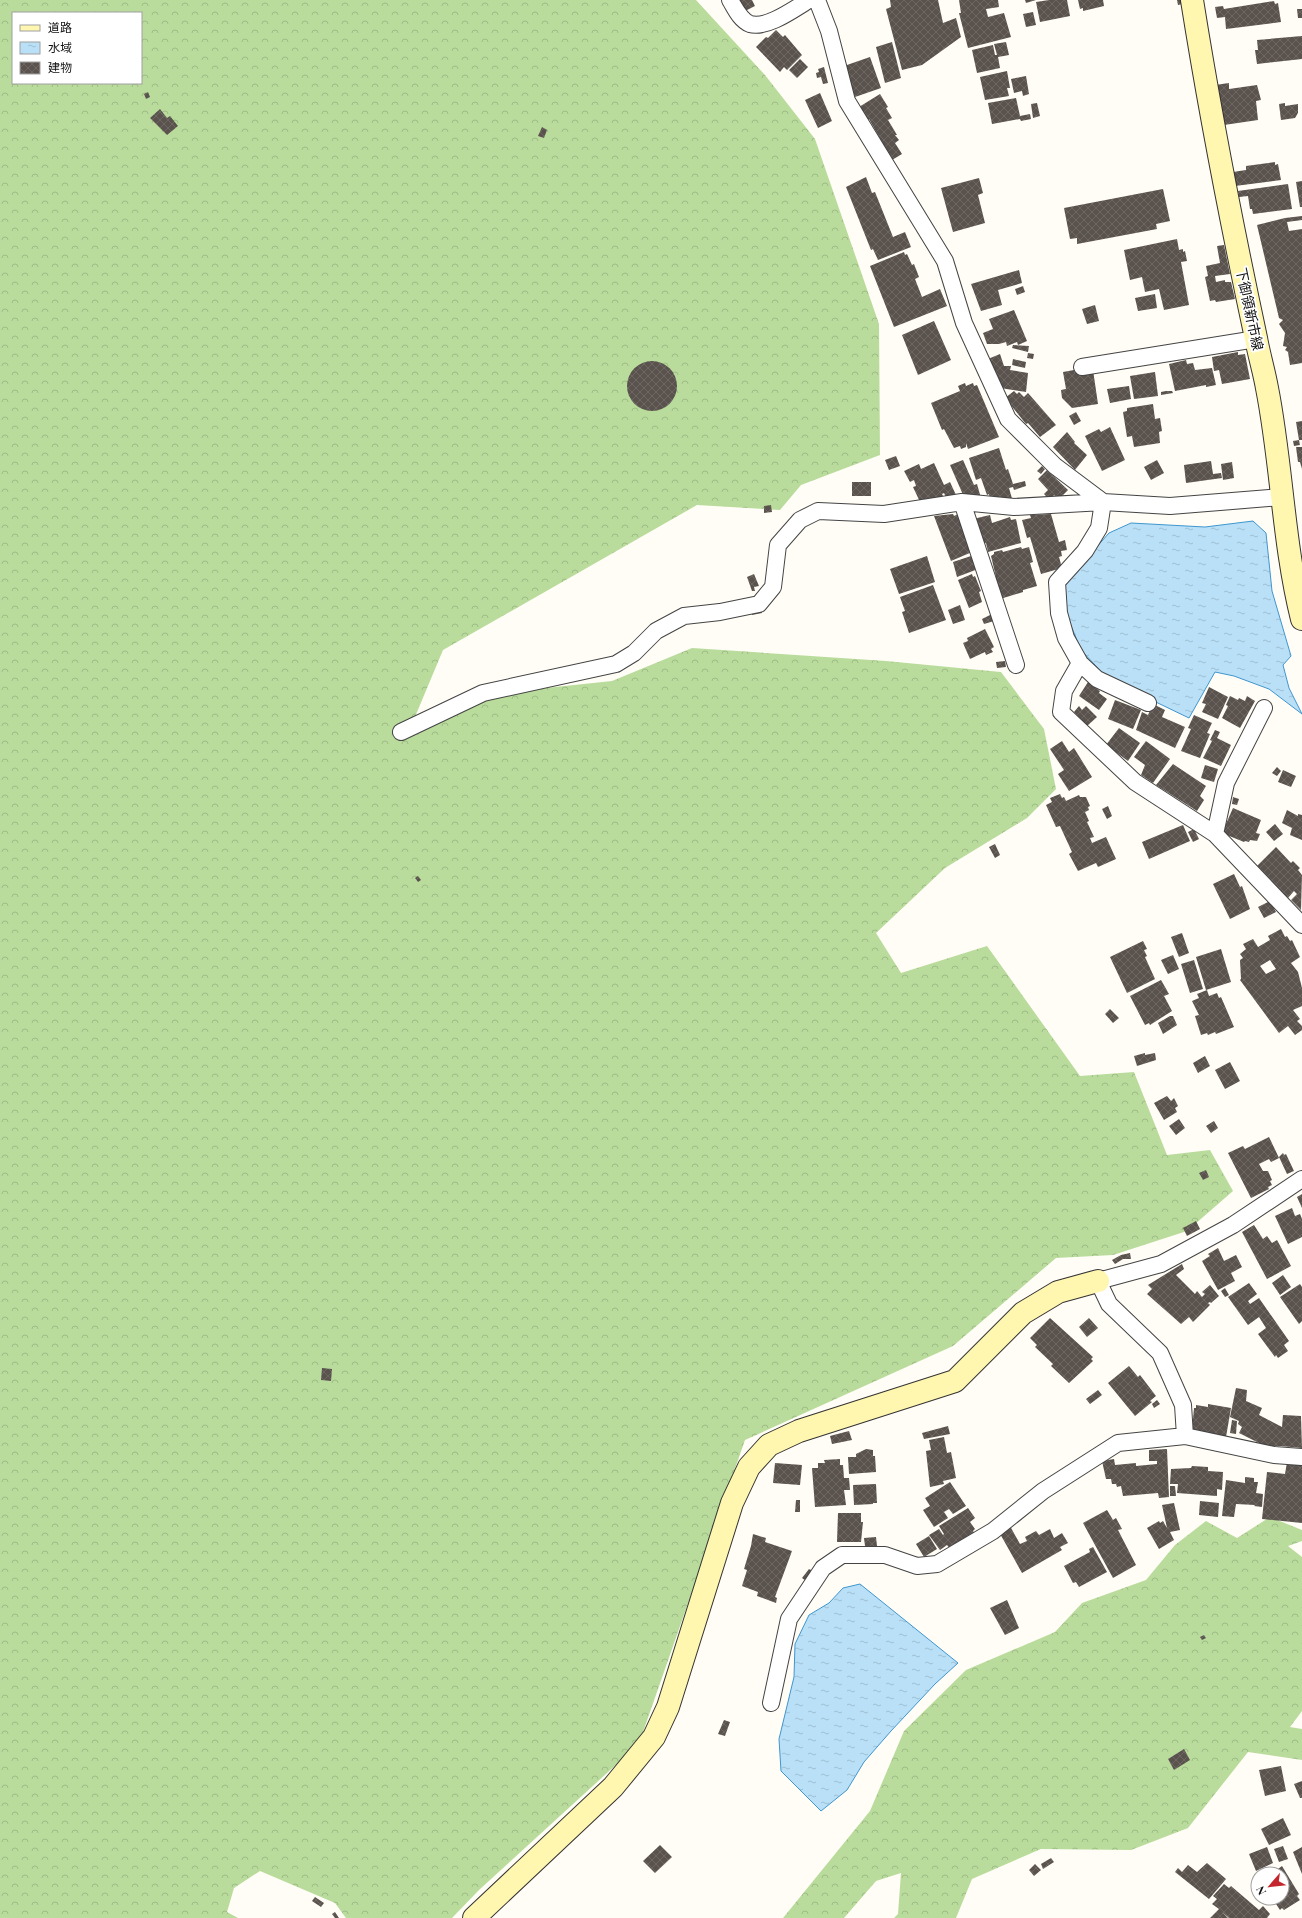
<svg xmlns="http://www.w3.org/2000/svg" width="1302" height="1918" font-family="'Playfair Display','Noto Sans JP',serif">
  <defs>
    <pattern id="forest-crowns" width="20" height="18" patternUnits="userSpaceOnUse"><rect width="20" height="18" fill="#b9dc9c"/><path d="M2 6a3 3 0 1 1 6 0M12 15a3 3 0 1 1 6 0" fill="none" stroke="#9ebc85"/></pattern>
    <pattern id="water-ripples" width="26" height="14" patternUnits="userSpaceOnUse"><rect width="26" height="14" fill="#b9e0f7"/><path d="M2 4q2-2 4 0t4 0M15 11q2-2 4 0t4 0" fill="none" stroke="#9ebfd3"/></pattern>
    <pattern id="building-cross-hatch" width="8" height="8" patternUnits="userSpaceOnUse"><rect width="8" height="8" fill="#5a524d"/><path d="M0 0l8 8M0 8l8-8" fill="none" stroke="#6d6662"/></pattern>
  </defs>
  <rect width="100%" height="100%" fill="#fffdf5"/>
  <path fill="url(#forest-crowns)" fill-rule="evenodd" d="M0 0H696L765 75 815 139 879 324 880 455 801 485 780 510 697 505 443 650 412 724 507 692 612 681 692 648 886 661 1001 672 1044 729 1056 789 1027 818 945 868 876 933 901 973 987 946 1080 1076 1134 1072 1167 1155 1210 1150 1233 1191 1187 1231 1113 1255 1056 1258 953 1346 745 1440 643 1732 619 1762 479 1890 452 1918H346L335 1903 260 1871 234 1888 227 1912 238 1918H0ZM13 13H141V83H13Z
    M1270 1517 1302 1530V1541L1288 1546 1302 1557V1711L1290 1727 1302 1729V1760L1248 1752 1188 1828 1131 1850 1041 1849 972 1879 956 1918H894L898 1914 901 1873 876 1881 844 1918H783L870 1811 904 1731 966 1670 1055 1632 1082 1603 1146 1580 1175 1545 1206 1521 1237 1538Z"/>
  <path fill="url(#water-ripples)" stroke="#3f96cf" d="M1253 521 1266 533 1272 591 1291 656 1283 665 1289 688 1302 714 1269 689 1234 676 1215 672 1189 718 1108 679 1081 650 1065 611 1063 585 1109 533 1131 523 1205 527Z
    M860 1584 958 1663 935 1684 891 1731 864 1762 847 1790 821 1811 781 1771 779 1739 794 1677 795 1644 809 1615 829 1603 843 1588Z"/>
  <path fill="url(#building-cross-hatch)" fill-rule="evenodd" d="M739 0H752L755 6 745 11Z
    M890 0H938L943 23 956 18 961 37 922 65 902 70 886 9 891 7Z
    M959 0H998L999 7 986 9 988 17 1004 13 1011 37 968 48 959 13H961Z
    M1025 0H1036L1026 3Z
    M1049 0H1067L1070 16 1040 22 1036 2Z
    M1078 0H1103L1104 6 1083 11V8L1080 9Z
    M1177 0H1182L1183 4 1178 5Z
    M1274 1 1275 4 1278 3 1281 22 1226 29 1225 17 1217 18 1215 7 1223 6 1224 9Z
    M1297 9H1302V18H1298Z
    M1033 12 1036 25 1026 27 1023 14Z
    M776 30 783 37 785 35 802 55 787 70 784 67 780 72 756 47 766 37 768 38Z
    M1302 36V59L1257 64 1255 50H1258L1257 40Z
    M892 42 901 78 885 83 876 47Z
    M1006 42 1009 55 998 57 1000 68 977 73 972 50 993 45 995 55H997L994 44Z
    M870 57 881 88 855 97 844 66Z
    M800 59 808 67 797 78 789 70Z
    M824 67 828 83 823 84 821 77 817 78 816 73 819 72 818 69Z
    M1007 71 1010 88H1007L1009 96 985 100 980 77Z
    M1026 76 1029 94 1023 96 1022 91 1014 93 1011 79Z
    M1229 83V89L1257 85 1261 100 1256 101 1258 120 1224 125 1220 98H1217L1215 85Z
    M148 92 150 97 146 99 144 94Z
    M820 93 832 121 818 128 805 100Z
    M880 94 888 107 886 108 892 118 888 120 897 135H895L899 140 895 143 902 154 892 160 869 119 867 120 859 107Z
    M1016 98 1020 116 1030 114 1031 119 1021 121 1020 119 992 124 988 103Z
    M1037 103 1040 116 1033 118 1031 104Z
    M1285 103V106L1298 104V113L1295 118 1281 120 1279 104Z
    M160 109 167 118 170 116 178 126 167 135 150 118Z
    M542 127 547 130 544 138 538 136Z
    M1275 162V165L1278 164 1281 180 1235 186 1233 172 1246 170V166Z
    M866 177 872 193 875 192 893 237 905 232 911 247 878 260 873 249 871 250 846 187Z
    M979 178 983 193 978 195 985 223 953 232 941 188Z
    M1302 181V207H1300L1296 182Z
    M1288 184 1292 209 1253 214 1252 209H1250L1248 196 1239 197 1238 191Z
    M1163 189 1170 221 1156 224 1157 229 1077 244V238L1070 239 1064 208Z
    M1302 216V220L1287 222 1289 231 1302 229V363L1290 365 1288 352 1285 350 1287 347 1283 346 1285 333 1279 324 1283 320 1279 318 1257 225 1285 218Z
    M1177 239 1179 250 1183 249V252L1185 251 1187 261 1181 262 1189 305 1164 310 1159 289 1145 292 1142 277 1130 280 1124 250Z
    M1224 245 1230 274 1215 276 1216 282 1225 280V282H1231L1235 299 1216 302 1215 300 1210 301 1205 277 1208 276 1206 266 1220 263 1217 246Z
    M904 252 905 255 907 254 912 265 914 264 919 277 915 279 922 297 940 289 947 306 894 327 870 266Z
    M1019 270 1022 283 998 290 1002 305 981 311 971 284Z
    M1023 286 1025 292 1017 295 1015 289Z
    M1155 294 1157 308 1138 311 1135 298Z
    M1095 305 1099 321 1087 324 1082 309Z
    M1014 310 1027 341 1018 345 1017 342 1007 346 1006 342 999 344H987L983 333 993 329 989 319Z
    M934 321 951 360 918 375 902 335Z
    M1013 345 1029 346 1028 352 1012 348Z
    M1238 352V355L1245 354 1250 379 1222 384 1219 370 1214 371 1212 357Z
    M1028 353 1034 354 1033 359 1027 358Z
    M1000 354 1004 366H1011L1010 370 1028 373 1026 392 1000 388 988 359Z
    M1013 359 1026 362 1025 368 1012 365Z
    M1186 360 1187 364 1193 363 1195 370 1212 368 1216 385 1206 387V385L1175 391 1169 364Z
    M627 386a25 25 0 1 1 50 0a25 25 0 1 1-50 0Z
    M1074 370 1075 373 1093 370 1098 404 1072 408 1062 398 1061 390 1066 389 1063 372Z
    M1155 372 1158 396 1134 399 1130 376Z
    M965 383 966 386 973 383 974 386 977 385 999 437 968 449 966 443V447L961 449 960 446 954 448 944 429 942 430 931 403 960 391 958 386Z
    M1129 386 1131 399 1110 403 1107 389Z
    M1014 391 1017 394 1019 392 1024 397 1028 393 1056 425 1040 437 1028 423 1026 424 1005 398Z
    M1166 391H1172L1173 393 1161 395V392Z
    M1153 404 1155 419 1160 418 1162 431 1159 432 1160 443 1134 447 1132 436 1127 437 1123 412 1127 411V408Z
    M1076 412 1081 421 1074 425 1069 416Z
    M1302 421V440H1299L1296 422Z
    M1110 427 1125 460 1102 471 1085 436 1099 429 1101 432Z
    M1067 432 1075 442 1074 443 1087 455 1075 470 1053 447Z
    M1299 440 1300 445 1294 446 1293 441Z
    M1296 447H1302V469L1300 462H1298Z
    M999 448 1006 470 1008 469 1013 484 1025 481 1026 486 1014 490 1013 487 1009 488 1013 502 990 499 989 494 987 495 981 478 976 480 969 458Z
    M896 456 900 466 889 470 885 460Z
    M963 460 974 485 977 484 981 498 964 497 950 465Z
    M1157 460 1164 473 1151 480 1144 467Z
    M1211 461 1213 474 1221 473 1222 478 1186 483 1184 465Z
    M1232 462 1234 478 1223 480 1221 464Z
    M934 463 944 485 950 482 956 495 947 499 944 493 942 494 943 496 932 501 920 502 913 487 916 486 914 480 910 482 904 471 919 464 921 469Z
    M1042 466 1045 469 1041 474 1037 471Z
    M1047 470 1068 490 1059 499 1054 495 1050 500 1044 494 1048 490 1038 479Z
    M852 482H871V496H852Z
    M771 505 772 512 764 513V506Z
    M953 514 954 516 958 514 972 552 951 561 934 516Z
    M1051 514 1059 542 1065 540 1067 550 1061 551 1062 556 1059 557 1062 568 1041 574 1030 537 1027 538 1022 520 1031 518 1030 515Z
    M990 515 992 523 1010 517 1011 520 1016 519 1021 543 988 552 986 543 979 545 973 519Z
    M1021 547 1022 549 1029 547 1033 562 1030 563 1037 586 1023 590V592L1000 599 991 578 996 577 991 556 994 554V552L1002 550 1003 552Z
    M974 555 978 569 957 577 953 562Z
    M927 556 935 582 899 594 890 569Z
    M754 574 759 586 754 587 755 591H752L747 577Z
    M972 574 973 577 975 576 981 591 979 592 982 602 969 608 958 580Z
    M933 585 946 620 909 633 902 612 905 611 900 597Z
    M960 605 965 620 953 624 948 610Z
    M761 607 762 613 752 615 751 609Z
    M992 614 994 621 984 624 982 619Z
    M985 629 994 647 991 649 993 652 986 655 985 652 970 659 963 643 968 641 967 638Z
    M1005 661 1006 667 997 668 996 662Z
    M1088 682 1100 691 1099 693 1107 699 1099 710 1079 696Z
    M1209 687 1228 697 1218 719 1202 712 1206 704 1202 703Z
    M1230 696 1238 700 1239 698 1245 701 1247 696 1255 701 1240 728 1222 718 1228 706 1226 705Z
    M1115 700 1141 710 1133 729 1108 719Z
    M1153 704 1165 710 1162 717 1185 727 1175 748 1136 730 1142 712 1148 715Z
    M1079 706 1082 710 1086 706 1097 717 1087 726 1074 712Z
    M1194 715 1212 723 1207 733 1210 734 1200 758 1181 751 1191 729 1188 728Z
    M1119 728 1140 743 1128 761 1106 745Z
    M1215 730 1220 732 1217 738 1231 745 1221 766 1203 758 1212 741 1210 740Z
    M1062 741 1069 752 1074 748 1092 777 1069 791 1058 774 1064 770 1050 749Z
    M1146 741 1170 759 1153 783 1141 775 1145 765 1134 757Z
    M1173 764 1206 786 1200 796 1204 800 1197 811 1156 785Z
    M1205 765 1218 769 1214 782 1201 778Z
    M1277 767 1281 771 1277 776 1272 773Z
    M1283 770 1296 776 1291 787 1278 782Z
    M1060 794 1062 798 1064 797 1066 801 1079 795 1080 797H1086L1090 806 1088 807 1089 810 1085 812 1089 821 1087 822 1094 837 1090 838 1092 843 1106 837 1116 859 1098 867 1096 863 1078 871 1069 854 1072 852 1060 826 1056 827 1046 805 1052 802 1050 798Z
    M1233 797 1239 799 1237 805 1232 804Z
    M1108 806 1112 816 1107 819 1102 809Z
    M1233 808 1261 820 1256 833 1260 834 1257 841 1250 840 1249 842 1245 841 1244 842 1222 833Z
    M1287 810 1298 816V814L1302 815V840L1290 835 1292 828 1282 823Z
    M1275 824 1283 834 1274 841 1266 832Z
    M1183 825 1190 841 1149 859 1142 842Z
    M1194 829 1199 839 1193 842 1188 832Z
    M995 844 1000 855 995 858 989 847Z
    M1276 847 1291 863 1293 861 1300 868 1298 870 1302 875 1301 910 1291 900 1297 894 1294 891 1288 898 1257 866Z
    M1234 874 1240 887 1242 886 1250 909 1230 919 1213 884Z
    M418 876 421 880 418 882 415 878Z
    M1270 901 1276 912 1264 918 1258 907Z
    M1281 929 1285 937 1287 936 1290 941 1292 940 1300 957 1291 963 1298 972 1302 988V1006L1293 1010 1300 1019 1297 1021 1302 1026V1030L1295 1035 1288 1026 1279 1033 1240 980 1241 979 1240 960 1243 958 1240 954 1246 949 1243 944 1253 939 1258 947 1270 940 1268 936ZM1270 960 1276 969 1266 974 1260 966Z
    M1182 933 1189 953 1179 957 1171 937Z
    M1143 941 1147 949 1144 950 1147 956 1145 957 1155 979 1127 993 1110 957Z
    M1221 949 1231 982 1206 990 1196 957Z
    M1173 955 1179 969 1168 974 1161 960Z
    M1194 960 1203 989 1190 993 1181 964Z
    M1161 980 1169 994 1164 996 1172 1011 1150 1025 1149 1023 1145 1025 1130 996Z
    M1207 990 1209 996 1217 993 1219 998 1221 997 1234 1027 1216 1034 1215 1032 1208 1035 1207 1033 1201 1035 1195 1016 1199 1015 1192 1001 1199 998 1197 994Z
    M1110 1009 1119 1018 1113 1023 1105 1014Z
    M1170 1016H1173L1177 1025 1163 1034 1158 1023Z
    M1145 1053V1055L1155 1053 1156 1060 1137 1066 1134 1056Z
    M1205 1056 1210 1066 1198 1073 1193 1063Z
    M1230 1062 1240 1081 1225 1089 1215 1070Z
    M1167 1096 1171 1101 1174 1098 1178 1106 1175 1108 1177 1112 1164 1120 1154 1103Z
    M1179 1119 1185 1128 1176 1135 1169 1126Z
    M1214 1121 1218 1128 1211 1133 1206 1126Z
    M1269 1137 1279 1158 1271 1162 1269 1159 1259 1164 1263 1171H1268L1272 1180 1270 1181 1272 1185 1268 1187 1269 1189 1251 1198 1228 1153 1243 1146 1245 1149Z
    M1283 1153 1284 1155 1286 1154 1294 1171 1287 1174 1279 1157Z
    M1206 1170 1209 1177 1203 1180 1199 1173Z
    M1302 1194V1208L1297 1197Z
    M1292 1208 1295 1216 1300 1214 1302 1219V1237L1288 1244 1275 1216Z
    M1196 1221 1200 1229 1187 1236 1183 1228Z
    M1254 1225 1263 1239 1267 1236 1272 1243 1277 1240 1291 1266 1267 1279 1242 1232Z
    M1218 1248 1224 1261 1236 1255 1242 1267 1231 1273 1235 1281 1218 1290 1202 1261 1210 1256 1208 1254Z
    M1130 1253 1131 1259H1123L1115 1264 1112 1260 1121 1255Z
    M1182 1264 1184 1269 1176 1275 1195 1294 1197 1291 1202 1297 1205 1294 1202 1292 1210 1285 1219 1296 1211 1303 1210 1302 1208 1303 1210 1305 1193 1322 1189 1317 1181 1324 1147 1294 1152 1289 1148 1285Z
    M1283 1275 1291 1287 1280 1295 1272 1283Z
    M1249 1283 1257 1294 1248 1301 1250 1304 1259 1298 1289 1341 1284 1345 1288 1351 1278 1358 1276 1355 1275 1357 1258 1334 1266 1328 1259 1317 1248 1325 1228 1297Z
    M1300 1284 1302 1287V1321L1299 1324 1280 1297Z
    M1225 1288 1229 1295 1225 1297 1221 1291Z
    M1050 1318 1093 1357 1091 1359 1093 1361 1069 1383 1051 1366 1053 1364 1035 1347 1037 1345 1030 1338Z
    M1089 1318 1098 1328 1087 1337 1079 1327Z
    M1129 1366 1138 1377 1140 1375 1156 1396 1150 1401 1152 1402 1135 1416 1108 1383Z
    M322 1368 332 1369 331 1381 321 1380Z
    M1236 1388 1247 1390 1246 1401 1262 1408 1259 1415 1282 1427 1283 1415 1301 1416 1302 1448 1280 1446H1274V1447L1267 1445V1447L1239 1433 1242 1427 1238 1424 1239 1421 1230 1417Z
    M1098 1390 1102 1395 1090 1404 1086 1399Z
    M1157 1400 1160 1404 1154 1408 1152 1404Z
    M1208 1404 1231 1408 1226 1437 1192 1430 1194 1408H1196V1405L1208 1407Z
    M1232 1420 1237 1421 1236 1434 1230 1433Z
    M948 1426 950 1434 924 1439 922 1433Z
    M849 1431 852 1440 832 1444 830 1436Z
    M944 1437 947 1453 951 1452 956 1478 943 1481 944 1484 930 1487 926 1451 931 1450 929 1440Z
    M866 1449 873 1450V1456H875L876 1472 849 1474 848 1457H856V1454Z
    M1167 1449 1169 1497 1159 1498 1158 1493 1123 1496 1121 1486 1117 1487 1116 1484H1112L1111 1479H1106L1102 1461 1114 1459 1115 1465 1136 1463V1466L1157 1464V1461H1149V1450Z
    M840 1459V1465H843L844 1478H849L850 1490H844L846 1505 815 1507 812 1468H818V1463H825L824 1460Z
    M1287 1462 1302 1464V1523L1262 1519 1267 1472 1285 1474Z
    M775 1463 802 1465 800 1485 773 1483Z
    M1192 1466 1208 1467V1471L1223 1472 1222 1490 1217 1489V1496L1177 1493 1178 1484H1170L1171 1469 1191 1468Z
    M1245 1477 1254 1478V1482H1258L1256 1493 1263 1494 1262 1507 1254 1506 1255 1505 1236 1504 1234 1517 1222 1516 1226 1480 1245 1483Z
    M950 1482 966 1506 953 1514 949 1509 944 1512 948 1518 934 1527 923 1510 930 1506 925 1498Z
    M876 1484 877 1503H873V1504L854 1505 853 1485Z
    M1170 1486H1175L1176 1496H1170Z
    M796 1500H800V1512H795Z
    M1200 1501 1219 1503 1218 1517 1199 1515Z
    M1174 1503 1180 1530 1170 1532 1174 1540 1159 1549 1147 1528 1159 1521 1160 1523 1163 1521 1167 1528 1162 1505Z
    M968 1508 975 1518 970 1522 975 1529 973 1531 975 1534 951 1550 947 1545 940 1550 929 1535 939 1529 943 1535 944 1534 939 1526Z
    M1107 1510 1113 1520 1116 1518 1122 1529 1118 1530 1136 1565 1113 1578 1083 1523Z
    M838 1513H861V1522H863L861 1542H837Z
    M1010 1526 1020 1544 1027 1541 1025 1537 1036 1531 1039 1535 1050 1529 1054 1538 1062 1533 1068 1543 1060 1547 1062 1550 1022 1573 999 1532Z
    M753 1534 766 1538 765 1542 792 1551 775 1597 777 1598 776 1603 757 1596 758 1592 742 1586 747 1570 744 1569 751 1546Z
    M929 1536 937 1549 924 1557 916 1544Z
    M876 1537 877 1546H865L864 1538Z
    M1093 1547 1107 1572 1079 1587 1076 1582 1073 1583 1064 1566 1090 1552 1089 1549Z
    M809 1569 813 1571 806 1581 802 1578Z
    M1007 1600 1019 1628 1005 1635 990 1608Z
    M1204 1635 1206 1638 1202 1640 1200 1637Z
    M724 1720 730 1722 725 1736 718 1734Z
    M1184 1749 1190 1760 1174 1770 1168 1759Z
    M1281 1766 1286 1791 1265 1796 1259 1770Z
    M1302 1781V1798H1300L1294 1784Z
    M1283 1818 1291 1835 1269 1845 1261 1829Z
    M660 1845 672 1857 655 1873 643 1861Z
    M1283 1846 1288 1859 1279 1862 1274 1849Z
    M1267 1847 1273 1863 1256 1871 1249 1854Z
    M1302 1847V1874L1293 1852Z
    M1051 1858 1054 1862 1043 1869 1041 1864Z
    M1207 1863 1226 1879 1209 1899 1175 1872 1178 1868 1182 1872 1188 1865 1197 1872Z
    M1035 1864 1041 1870 1034 1876 1029 1870Z
    M1282 1866 1299 1894 1297 1896 1300 1900 1284 1910 1282 1908 1280 1910 1272 1898H1282V1874H1262L1271 1868 1274 1872Z
    M1224 1884 1229 1888 1231 1886 1259 1910 1263 1906 1270 1914 1267 1918H1229L1222 1912 1228 1918H1210L1219 1909 1212 1904 1217 1899 1213 1896Z
    M315 1897 324 1903 321 1907 312 1901Z
    M335 1912 339 1918H335L332 1914Z"/>
  <g fill="none" stroke-linecap="round" stroke-linejoin="round">
    <g stroke="#444" stroke-width="18">
      <path id="street" d="M730 0C735 8 740 20 750 24 767 29 794 9 809 0
        M817 0 829 31 847 101 945 261 964 323 1008 419 1055 466 1103 502 1170 506 1282 497
        M1082 367 1256 339
        M962 502 1016 665
        M1080 663 1064 691 1061 712 1135 782 1215 834
        M1264 708 1226 783 1215 834 1302 925
        M401 732 483 693 616 664 634 653 656 631 684 616 720 612 759 604 773 587 778 545 800 520 818 511 884 514 962 502 1014 507 1103 502 1099 528 1085 551 1057 582 1059 613 1066 638 1080 663 1097 679 1148 703
        M1185 1436 1183 1405 1160 1353 1109 1304 1098 1281 1161 1264 1233 1225 1302 1179
        M771 1703 789 1619 823 1568 842 1555H885L917 1566 937 1564 993 1531 1043 1491 1118 1443 1185 1436 1274 1455 1302 1457"/>
    </g>
    <g stroke="#333" stroke-width="24">
      <path id="secondary" d="M1192 0C1210 113 1232 226 1256 338 1259 355 1264 371 1267 388 1282 464 1283 543 1302 619
        M474 1918 613 1787 654 1737 668 1707 732 1503 749 1467 769 1445 799 1431 955 1381 1023 1313 1058 1292 1098 1281"/>
    </g>
    <use href="#street" stroke="#fff" stroke-width="16"/>
    <use href="#secondary" stroke="#fff6b0" stroke-width="22"/>
  </g>
  <g text-anchor="middle" dominant-baseline="central" stroke-width="4" stroke-linejoin="round" paint-order="stroke">
    <g font-size="14" fill="#111" stroke="#fff">
      <text transform="translate(1250 309) rotate(78)">下御領新市線</text>
    </g>
  </g>
  <rect x="12" y="12" width="130" height="72" fill="#ffffff" stroke="#a0a0a0"/>
  <rect x="20" y="25" width="20" height="6" fill="#fff6b0" stroke="#a0a0a0"/>
  <text x="48" y="32" font-size="12" fill="#111111">道路</text>
  <rect x="20" y="42" width="20" height="12" fill="url(#water-ripples)" stroke="#a0a0a0"/>
  <text x="48" y="52" font-size="12" fill="#111111">水域</text>
  <rect x="20" y="62" width="20" height="12" fill="url(#building-cross-hatch)" stroke="#a0a0a0"/>
  <text x="48" y="72" font-size="12" fill="#111111">建物</text>
  <g transform="translate(1270 1886) rotate(242)"><circle r="19" fill="#ffffff" stroke="#a0a0a0"/>
  <path d="M0-3L7 15L0 10L-7 15Z" fill="#c4262e"/>
  <text y="-6" font-size="11" font-weight="bold" text-anchor="middle" fill="#111111">N</text>
  </g>
</svg>
